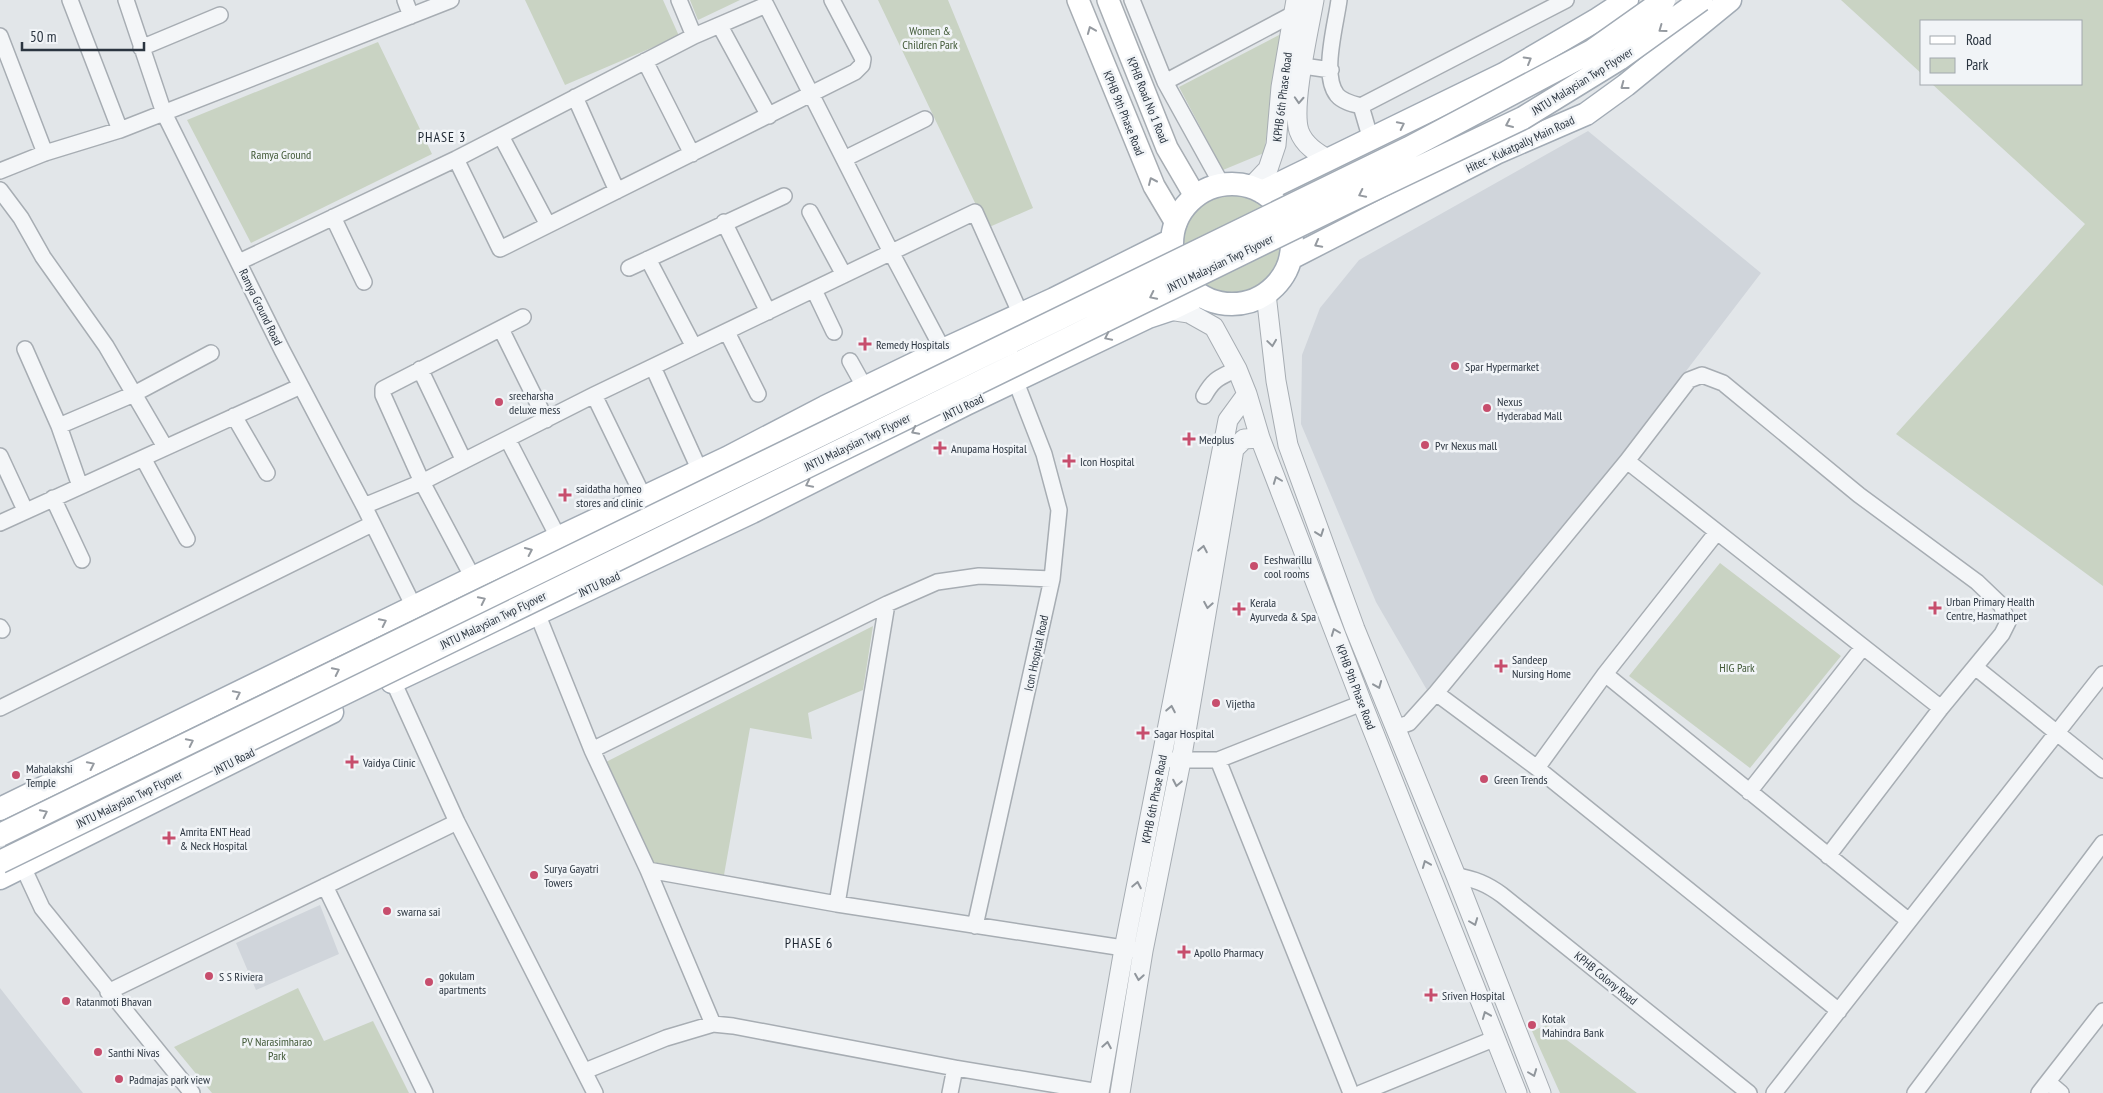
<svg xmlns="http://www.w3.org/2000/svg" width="2103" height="1093" font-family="'PT Sans Narrow',sans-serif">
  <rect width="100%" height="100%" fill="#e2e6e9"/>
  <path fill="#d0d5db" d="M1588 131 1761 273 1628 447 1427 690 1376 602 1301 424 1302 355 1320 308 1359 260Z
    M320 905 339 954 256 990 236 943Z
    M0 988 40 1039 83 1093H0Z"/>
  <path fill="#c9d3c3" d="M525 0H663L679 36 565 85Z
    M690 0H740L698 20Z
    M878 0H948L1033 208 987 228Z
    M1841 0H2103V586L1896 434 2085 224 1932 84H2082V21H1922V74Z
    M1281 34 1264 153 1223 170 1179 87Z
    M378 42 432 154 251 243 187 120Z
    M1181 245a52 52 0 1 1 104 0a52 52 0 1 1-104 0Z
    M1720 563 1841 656 1750 768 1629 676Z
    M873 626 863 690 808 713 812 739 750 728 724 875 652 863 606 762Z
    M298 988 324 1041 373 1021 409 1093H212L174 1047Z
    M1547 1025 1637 1093H1560L1532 1031Z"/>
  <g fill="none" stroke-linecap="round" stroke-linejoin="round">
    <g stroke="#a7adb3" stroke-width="18">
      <path id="minor" d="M70 0 120 130
        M126 0 164 113 282 350 364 506 414 607
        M405 0 411 16
        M679 0 694 36
        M1132 0 1165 82 1222 185
        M1339 0C1336 24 1321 75 1337 95 1343 102 1353 104 1361 106L1566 0
        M720 26 769 116
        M0 36 45 153
        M141 48 220 15
        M645 61 692 154
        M1303 66 1331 70
        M1165 82 1293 14 1301 15
        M575 97 617 191
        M1361 106 1371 140
        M501 136 548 225
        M456 159 500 249 855 72 862 65 863 59 832 0
        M844 159 925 119
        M0 171 45 153 120 130 451 0
        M0 190 21 218 43 257 106 346 165 447
        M810 212 844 275
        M333 217 364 282
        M724 222 768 312
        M648 259 694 347
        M239 262 456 159 694 36 766 5 891 252 943 350
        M629 268 784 196
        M814 290 834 332
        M501 329 546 420
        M727 332 758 394
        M25 349 59 426
        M850 361 865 388
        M653 367 700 471
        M420 369 464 461
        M594 395 644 498
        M1204 396C1214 378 1219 378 1237 369
        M234 416 267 473
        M508 440 558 537
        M0 456 25 510
        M143 458 187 539
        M1627 461 1941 708
        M80 486 59 426 134 394 211 353
        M53 498 82 560
        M364 506 422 482 594 395 975 212 1021 315
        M0 523 301 386
        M473 578 422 482 383 395V389L523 317
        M887 604 937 582 979 576 1052 579
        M537 613 592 750 887 604 837 904
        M0 627 2 630
        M1975 667 2103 770
        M1605 674 1909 921
        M393 681 457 822 595 1093
        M1436 693 1537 768 1839 1011
        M0 708 372 524
        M1395 728 1409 723 1436 693 1627 461 1689 380 1702 375 1723 383 1859 495 1977 582 2001 605 2008 622 2002 634 1941 708 1828 856
        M592 750 648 870 713 1024
        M1172 760H1218
        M1537 768 1605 674 1717 532
        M1749 792 1863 647
        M23 867 42 908 192 1093
        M648 870 837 904 1143 951
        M1456 876C1475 879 1487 884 1502 895L1749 1093
        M325 886 425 1093
        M975 926 1052 579 1059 510 1044 454 1016 382
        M108 992 457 822
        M585 1071 666 1038 713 1024 733 1026 955 1068 1099 1092
        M2048 1082 2061 1093
        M950 1093 955 1068
        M1351 1093 1218 760 1362 703
        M1361 1093 1496 1038
        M1774 1093 2103 674
        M1915 1093 2103 843
        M2039 1093 2103 1011"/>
    </g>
    <g stroke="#a7adb3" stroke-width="21">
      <path id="tertiary" d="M1314 0C1309 29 1291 106 1299 131 1304 145 1317 153 1329 160
        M1251 187 1268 169 1276 145 1281 87 1296 0
        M1266 294 1276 381 1288 445 1355 629 1456 876 1541 1093
        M1169 310 1189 313 1214 327 1237 369 1247 394 1260 438 1362 703 1517 1093
        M1099 1093 1124 949 1228 420 1247 394
        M1120 1093 1143 951 1181 761 1234 449 1244 439 1260 438"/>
    </g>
    <g stroke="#a7adb3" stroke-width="24">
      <path id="secondary" d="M1078 0 1154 186 1176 223
        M1108 0 1167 148 1195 196"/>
    </g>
    <g stroke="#a2abb5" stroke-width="25">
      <path id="primary" d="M1172 244a60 60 0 1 1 120 0a60 60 0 1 1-120 0Z
        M1262 192 1504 74 1598 19 1627 0
        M1291 258 1496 153 1586 114 1626 85 1730 0
        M392 682 752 512 966 404 1148 317 1169 310 1200 295
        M0 809 473 578 727 458 825 407 943 350 1054 299 1172 240
        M0 878 332 712"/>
    </g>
    <use href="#minor" stroke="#f4f6f8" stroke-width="15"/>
    <use href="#tertiary" stroke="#f4f6f8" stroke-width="19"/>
    <use href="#secondary" stroke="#fff" stroke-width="21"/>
    <use href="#primary" stroke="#fff" stroke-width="22"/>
    <g stroke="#a2abb5" stroke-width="25" stroke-linecap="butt">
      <path id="primary-bridge" d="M0 835 1409 148 1592 51 1664 0
        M0 862 1343 204 1523 118 1619 59 1701 0"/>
    </g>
    <use href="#primary-bridge" stroke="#fff" stroke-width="22"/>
  </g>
  <defs><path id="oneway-chevron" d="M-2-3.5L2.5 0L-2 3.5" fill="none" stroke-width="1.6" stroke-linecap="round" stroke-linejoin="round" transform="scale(1.25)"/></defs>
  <g stroke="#959aa0">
    <use href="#oneway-chevron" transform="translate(1662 29) rotate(144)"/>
    <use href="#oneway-chevron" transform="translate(1091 30) rotate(-112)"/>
    <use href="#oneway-chevron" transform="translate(1528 60) rotate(-30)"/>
    <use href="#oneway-chevron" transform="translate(1624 86) rotate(143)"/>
    <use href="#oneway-chevron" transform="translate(1509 124) rotate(156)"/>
    <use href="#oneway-chevron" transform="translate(1401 125) rotate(-26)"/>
    <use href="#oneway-chevron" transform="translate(1152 181) rotate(-114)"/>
    <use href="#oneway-chevron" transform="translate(1362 194) rotate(154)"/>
    <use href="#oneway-chevron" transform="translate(1318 244) rotate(152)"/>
    <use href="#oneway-chevron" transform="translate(1153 296) rotate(154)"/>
    <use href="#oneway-chevron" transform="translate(1108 337) rotate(154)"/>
    <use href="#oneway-chevron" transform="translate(915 431) rotate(153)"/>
    <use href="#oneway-chevron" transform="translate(809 484) rotate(154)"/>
    <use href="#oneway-chevron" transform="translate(529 551) rotate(-25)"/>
    <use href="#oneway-chevron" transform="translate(482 600) rotate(-26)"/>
    <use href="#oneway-chevron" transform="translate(383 622) rotate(-26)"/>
    <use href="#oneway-chevron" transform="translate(336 671) rotate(-26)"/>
    <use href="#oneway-chevron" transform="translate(237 694) rotate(-26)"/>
    <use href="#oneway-chevron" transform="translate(190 742) rotate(-26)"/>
    <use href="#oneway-chevron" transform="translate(91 765) rotate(-26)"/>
    <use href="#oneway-chevron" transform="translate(44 813) rotate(-26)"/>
  </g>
  <g stroke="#90969c">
    <use href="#oneway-chevron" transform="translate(1299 100) rotate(93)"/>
    <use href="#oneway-chevron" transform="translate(1272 343) rotate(82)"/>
    <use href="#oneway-chevron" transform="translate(1277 480) rotate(-111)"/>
    <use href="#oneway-chevron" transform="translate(1320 533) rotate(70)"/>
    <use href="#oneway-chevron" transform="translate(1203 549) rotate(-79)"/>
    <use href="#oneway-chevron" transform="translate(1208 605) rotate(100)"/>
    <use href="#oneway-chevron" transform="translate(1335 632) rotate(-111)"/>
    <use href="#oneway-chevron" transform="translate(1378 685) rotate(68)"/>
    <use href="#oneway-chevron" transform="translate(1171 709) rotate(-79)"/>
    <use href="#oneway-chevron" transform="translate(1177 783) rotate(101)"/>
    <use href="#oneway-chevron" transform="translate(1426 864) rotate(-112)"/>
    <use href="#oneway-chevron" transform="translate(1137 885) rotate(-79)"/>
    <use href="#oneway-chevron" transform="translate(1474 922) rotate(69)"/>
    <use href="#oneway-chevron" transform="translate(1139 977) rotate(99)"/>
    <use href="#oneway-chevron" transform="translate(1486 1015) rotate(-112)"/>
    <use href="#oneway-chevron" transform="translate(1107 1045) rotate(-80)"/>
    <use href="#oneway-chevron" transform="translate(1533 1073) rotate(69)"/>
  </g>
  <g fill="#c74e6d" stroke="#f1f4f7" stroke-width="2">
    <path d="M862.5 336.5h5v5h5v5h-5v5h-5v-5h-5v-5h5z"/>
    <circle cx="1455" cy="366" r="5"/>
    <circle cx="499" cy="402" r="5"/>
    <circle cx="1487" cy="408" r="5"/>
    <path d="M1186.5 431.5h5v5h5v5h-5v5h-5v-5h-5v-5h5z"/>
    <circle cx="1425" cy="445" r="5"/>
    <path d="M937.5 440.5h5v5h5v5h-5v5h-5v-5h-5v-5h5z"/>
    <path d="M1066.5 453.5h5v5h5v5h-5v5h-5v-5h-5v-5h5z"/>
    <path d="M562.5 487.5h5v5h5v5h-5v5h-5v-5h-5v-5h5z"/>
    <circle cx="1254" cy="566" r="5"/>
    <path d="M1932.5 600.5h5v5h5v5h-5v5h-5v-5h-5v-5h5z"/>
    <path d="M1236.5 601.5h5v5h5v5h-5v5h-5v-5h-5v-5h5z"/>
    <path d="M1498.5 658.5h5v5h5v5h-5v5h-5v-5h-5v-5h5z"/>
    <circle cx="1216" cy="703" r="5"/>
    <path d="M1140.5 725.5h5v5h5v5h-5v5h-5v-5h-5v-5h5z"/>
    <path d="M349.5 754.5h5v5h5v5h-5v5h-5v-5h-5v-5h5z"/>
    <circle cx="16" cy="775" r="5"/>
    <circle cx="1484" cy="779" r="5"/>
    <path d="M166.5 830.5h5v5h5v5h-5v5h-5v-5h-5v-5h5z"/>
    <circle cx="534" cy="875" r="5"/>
    <circle cx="387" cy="911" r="5"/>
    <path d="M1181.5 944.5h5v5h5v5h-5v5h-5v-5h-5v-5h5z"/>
    <circle cx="209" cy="976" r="5"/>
    <circle cx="429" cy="982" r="5"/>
    <path d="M1428.5 987.5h5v5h5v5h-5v5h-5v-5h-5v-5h5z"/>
    <circle cx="66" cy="1001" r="5"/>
    <circle cx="1532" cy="1025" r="5"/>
    <circle cx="98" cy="1052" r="5"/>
    <circle cx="119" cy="1079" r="5"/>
  </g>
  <g text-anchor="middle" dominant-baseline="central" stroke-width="5" stroke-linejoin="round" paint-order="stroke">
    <g font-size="12" fill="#435b39" stroke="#f1f4f7">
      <text x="930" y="30">Women &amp;<tspan x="930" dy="14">Children Park</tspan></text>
      <text x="281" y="154">Ramya Ground</text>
      <text x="1737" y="667">HIG Park</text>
      <text x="277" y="1041">PV Narasimharao<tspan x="277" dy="14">Park</tspan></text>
    </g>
    <g font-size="12" fill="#2b3540" stroke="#f1f4f7">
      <text transform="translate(1582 81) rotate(-32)">JNTU Malaysian Twp Flyover</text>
      <text transform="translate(1282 97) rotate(-83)">KPHB 6th Phase Road</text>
      <text transform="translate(1148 100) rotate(68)">KPHB Road No 1 Road</text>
      <text transform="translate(1124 113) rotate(68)">KPHB 9th Phase Road</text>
      <text transform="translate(1520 144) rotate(-25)">Hitec - Kukatpally Main Road</text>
      <text transform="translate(1220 263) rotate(-26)">JNTU Malaysian Twp Flyover</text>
      <text transform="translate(261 307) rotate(64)">Ramya Ground Road</text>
      <text transform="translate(963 407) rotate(-26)">JNTU Road</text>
      <text transform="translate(857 442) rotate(-26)">JNTU Malaysian Twp Flyover</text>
      <text transform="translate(599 584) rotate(-25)">JNTU Road</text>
      <text transform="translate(493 620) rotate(-26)">JNTU Malaysian Twp Flyover</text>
      <text transform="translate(1036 653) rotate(-78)">Icon Hospital Road</text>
      <text transform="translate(1356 687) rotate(69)">KPHB 9th Phase Road</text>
      <text transform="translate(234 761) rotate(-27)">JNTU Road</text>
      <text transform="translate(129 799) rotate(-26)">JNTU Malaysian Twp Flyover</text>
      <text transform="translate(1154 799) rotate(-79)">KPHB 6th Phase Road</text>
      <text transform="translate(1606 978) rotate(39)">KPHB Colony Road</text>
    </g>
    <g font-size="12" fill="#2b3540" stroke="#f1f4f7" text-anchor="start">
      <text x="876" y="344">Remedy Hospitals</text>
      <text x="1465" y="366">Spar Hypermarket</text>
      <text x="509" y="395">sreeharsha<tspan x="509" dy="14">deluxe mess</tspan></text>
      <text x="1497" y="401">Nexus<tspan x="1497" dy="14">Hyderabad Mall</tspan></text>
      <text x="1199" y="439">Medplus</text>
      <text x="1435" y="445">Pvr Nexus mall</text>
      <text x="951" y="448">Anupama Hospital</text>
      <text x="1080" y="461">Icon Hospital</text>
      <text x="576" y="488">saidatha homeo<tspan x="576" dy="14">stores and clinic</tspan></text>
      <text x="1264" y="559">Eeshwarillu<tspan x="1264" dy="14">cool rooms</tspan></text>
      <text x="1946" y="601">Urban Primary Health<tspan x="1946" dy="14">Centre, Hasmathpet</tspan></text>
      <text x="1250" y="602">Kerala<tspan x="1250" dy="14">Ayurveda &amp; Spa</tspan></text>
      <text x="1512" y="659">Sandeep<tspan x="1512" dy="14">Nursing Home</tspan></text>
      <text x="1226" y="703">Vijetha</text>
      <text x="1154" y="733">Sagar Hospital</text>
      <text x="363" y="762">Vaidya Clinic</text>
      <text x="26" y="768">Mahalakshi<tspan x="26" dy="14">Temple</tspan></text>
      <text x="1494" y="779">Green Trends</text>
      <text x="180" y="831">Amrita ENT Head<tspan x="180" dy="14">&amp; Neck Hospital</tspan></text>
      <text x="544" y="868">Surya Gayatri<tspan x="544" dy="14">Towers</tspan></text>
      <text x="397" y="911">swarna sai</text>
      <text x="1194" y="952">Apollo Pharmacy</text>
      <text x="439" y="975">gokulam<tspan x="439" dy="14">apartments</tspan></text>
      <text x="219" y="976">S S Riviera</text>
      <text x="1442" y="995">Sriven Hospital</text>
      <text x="76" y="1001">Ratanmoti Bhavan</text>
      <text x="1542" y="1018">Kotak<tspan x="1542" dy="14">Mahindra Bank</tspan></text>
      <text x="108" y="1052">Santhi Nivas</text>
      <text x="129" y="1079">Padmajas park view</text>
    </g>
    <g font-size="14" letter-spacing="1" fill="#1d2631" stroke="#f1f4f7">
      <text x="442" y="137">PHASE 3</text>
      <text x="809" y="943">PHASE 6</text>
    </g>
  </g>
  <rect x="1920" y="20" width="162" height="65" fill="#f1f4f7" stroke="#a2a8ae"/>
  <rect x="1930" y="36" width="25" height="8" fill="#ffffff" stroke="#a2a8ae"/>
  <text x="1966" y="45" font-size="15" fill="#2b3540">Road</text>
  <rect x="1930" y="58" width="25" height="15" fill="#c9d3c3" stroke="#a2a8ae"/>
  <text x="1966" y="70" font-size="15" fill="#2b3540">Park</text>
  <path d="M22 42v8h122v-8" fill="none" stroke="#2b3540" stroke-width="2.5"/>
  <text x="30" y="42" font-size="15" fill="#2b3540" stroke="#f1f4f7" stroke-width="4" paint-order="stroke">50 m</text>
</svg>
